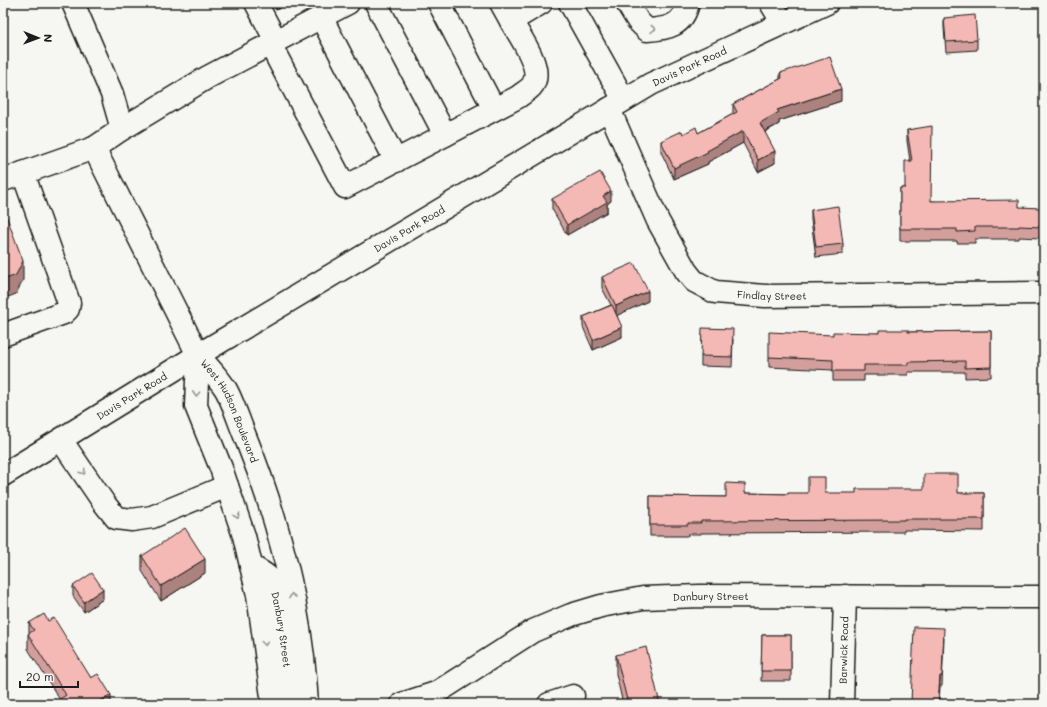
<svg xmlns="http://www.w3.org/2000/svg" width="1047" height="707" font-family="Mali,sans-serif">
  <rect width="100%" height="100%" fill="#f6f6f2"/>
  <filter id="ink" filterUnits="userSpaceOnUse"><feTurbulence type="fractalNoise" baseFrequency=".025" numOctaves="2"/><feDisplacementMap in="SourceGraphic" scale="8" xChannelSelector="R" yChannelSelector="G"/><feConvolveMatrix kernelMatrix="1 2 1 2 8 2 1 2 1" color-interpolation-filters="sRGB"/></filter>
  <g filter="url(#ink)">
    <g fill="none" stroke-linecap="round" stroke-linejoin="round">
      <g stroke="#1c1c1c" stroke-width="25">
        <g id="minor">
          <path d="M73 3 112 94 122 129"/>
          <path d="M256 3 276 41"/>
          <path d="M376 3 445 135"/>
          <path d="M439 3 494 109"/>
          <path d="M501 3 511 21"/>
          <path d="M570 3 624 100"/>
          <path d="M627 3 638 21 647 30C667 29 683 26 688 3"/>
          <path d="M772 5 783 23"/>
          <path d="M321 17 396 161"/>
          <path d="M270 44 345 187 518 97C522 94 527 91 531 87 546 71 520 37 511 21L541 3"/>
          <path id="s1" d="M609 109 658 221 686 271 694 281 715 292 765 296 1044 293"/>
          <path d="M94 148 198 355"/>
          <path d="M3 180 23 173"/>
          <path d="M3 335 64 313 68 309 69 303 23 173 94 148 122 129 208 77 348 3"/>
          <path d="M61 440 104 503 116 518 132 520 152 517 227 486"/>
          <path id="s2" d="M251 566C257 570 265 573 269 578 280 588 289 684 292 704"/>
          <path id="s3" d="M402 704 436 693 533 631 571 615 601 606 643 598 700 596 1044 597"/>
          <path d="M549 704 573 696"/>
          <path id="s4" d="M842 704 845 596"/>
        </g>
      </g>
      <g stroke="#1c1c1c" stroke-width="25">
        <g id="major">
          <path id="s5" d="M198 355C207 366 217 376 225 388 232 399 239 422 245 436 279 520 302 613 307 704"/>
          <path d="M198 355 196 406 221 468 244 536 258 595 273 704"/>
          <path id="s6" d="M3 475 198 355 651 84 827 3"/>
        </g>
      </g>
      <use href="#minor" stroke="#f6f6f2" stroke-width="22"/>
      <use href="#major" stroke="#f6f6f2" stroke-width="22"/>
    </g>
    <path fill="#d39f9c" stroke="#1c1c1c" d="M272 3H290L276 10Z
      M944 18 977 40V50L946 52 944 28Z
      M780 73 841 101 779 121V124L765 132 775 163 758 172 743 143 708 162V164L674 179 661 152V141L683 134 698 133 733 114V104L780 79Z
      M907 130 931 201 1019 207 1041 219V238L1019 237V239H975V243H957V241H900V188H905L910 161 907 141Z
      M552 199 611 201 607 204V212L567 235 552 209Z
      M811 210 843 244V254L816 257 811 220Z
      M602 277 648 301 617 315 622 337 593 350 583 327V317L611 305 602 288Z
      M991 331V377L965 378V372H908V375H864V381H833V370L769 367V357L833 335 908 332Z
      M733 339 732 367 701 366V356Z
      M745 493 788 494 984 493V531L904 530V532L701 533V534H688V536H650V496L726 497Z
      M142 556 205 573 161 601 142 571Z
      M73 586 103 599 84 612 73 596Z
      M48 621 91 678 111 704H60V700L28 649V634L29 633V623Z
      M762 635H791V681H761Z
      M944 638 942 686H940L939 704H911Z
      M616 655 660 704H623L616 674Z"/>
    <path fill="#ac827f" stroke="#1c1c1c" d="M276 3H290L276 10Z
      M841 89V101L779 121V124L760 134V123L777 110Z
      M743 131V143L708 162V164L674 179V168Z
      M775 151V163L758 172V160Z
      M611 191V201L607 204V212L567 235V225L603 196Z
      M23 261V280L16 294 3 299V280Z
      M648 291V301L616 316V306Z
      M622 327V337L593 350V340Z
      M205 559V573L161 601V586Z
      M103 589V599L84 612V602Z
      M940 676 939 704H938Z
      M111 695V704H95Z"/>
    <path fill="#f5b9b5" stroke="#1c1c1c" d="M975 15 977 40 946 42 944 18Z
      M830 57 841 89 777 110 779 112 760 123 775 151 758 160 743 131 707 151 708 152 674 168 661 141 682 131 683 134 696 127 698 133 737 112 733 104 782 78 780 73Z
      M932 126 931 201 1019 200V207L1041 208V227L1019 226V227H975V231L957 232V229H900V188H905V161H912L907 130Z
      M600 172 611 191 603 196 607 202 567 225 552 199Z
      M838 206 843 244 816 247 811 210Z
      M3 207 23 261 16 275 3 280Z
      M634 263 648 291 616 306 602 277Z
      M612 305 622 327 593 340 583 317Z
      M702 328 733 329 732 357 701 356Z
      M879 330H908V332L991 331V367L965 368V361L908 362V365H864V371H833V360L769 357V332L833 335V332L879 333Z
      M924 474H958V493H984V519H904V520L701 521V523H688V525H650V496L726 497V483L745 484V493L788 494V493H808V477H825V493H856V489H924Z
      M185 528 205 559 161 586 142 556Z
      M92 573 103 589 84 602 73 586Z
      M44 614 48 621 54 618 91 678 98 674 111 695 95 704H62L60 699 66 695 28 634 34 630 29 623Z
      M914 627 944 628 942 676H940L938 704H911Z
      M762 635H791V671H761Z
      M646 647 660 704H628L616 655Z"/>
    <defs><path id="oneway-chevron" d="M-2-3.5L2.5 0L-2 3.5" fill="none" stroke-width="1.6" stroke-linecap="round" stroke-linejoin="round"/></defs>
    <g stroke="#949492">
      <use href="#oneway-chevron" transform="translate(653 29) rotate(3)"/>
      <use href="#oneway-chevron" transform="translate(196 394) rotate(93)"/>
      <use href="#oneway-chevron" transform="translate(83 472) rotate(56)"/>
      <use href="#oneway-chevron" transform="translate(237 516) rotate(71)"/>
      <use href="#oneway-chevron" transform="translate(292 596) rotate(-102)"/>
      <use href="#oneway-chevron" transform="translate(265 643) rotate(82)"/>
    </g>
  </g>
  <g text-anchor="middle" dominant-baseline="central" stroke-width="3.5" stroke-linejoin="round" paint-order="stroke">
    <g font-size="10" fill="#1c1c1c" stroke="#f6f6f2">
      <text stroke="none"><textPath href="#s6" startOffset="799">Davis Park Road</textPath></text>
      <text stroke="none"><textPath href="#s6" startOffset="475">Davis Park Road</textPath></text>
      <text stroke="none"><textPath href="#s1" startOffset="273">Findlay Street</textPath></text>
      <text stroke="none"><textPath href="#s6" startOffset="151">Davis Park Road</textPath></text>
      <text stroke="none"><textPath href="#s5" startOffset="65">West Hudson Boulevard</textPath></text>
      <text stroke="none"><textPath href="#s3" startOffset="334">Danbury Street</textPath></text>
      <text stroke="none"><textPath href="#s2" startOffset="75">Danbury Street</textPath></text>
      <text stroke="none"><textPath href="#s4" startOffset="54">Barwick Road</textPath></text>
    </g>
  </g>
  <rect width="1047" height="707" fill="none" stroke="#f6f6f2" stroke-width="16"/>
  <rect x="8" y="8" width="1031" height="691" fill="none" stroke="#1c1c1c" stroke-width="1.5" filter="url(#ink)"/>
  <g transform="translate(38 38) rotate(91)" stroke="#f6f6f2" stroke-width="3" paint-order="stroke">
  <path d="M0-3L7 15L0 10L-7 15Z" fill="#1c1c1c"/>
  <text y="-6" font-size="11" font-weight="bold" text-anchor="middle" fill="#1c1c1c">N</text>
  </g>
  <path d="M20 681v6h58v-6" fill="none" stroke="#1c1c1c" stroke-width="2"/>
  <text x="26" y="681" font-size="12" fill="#1c1c1c" stroke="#f6f6f2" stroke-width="3" paint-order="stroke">20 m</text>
</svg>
